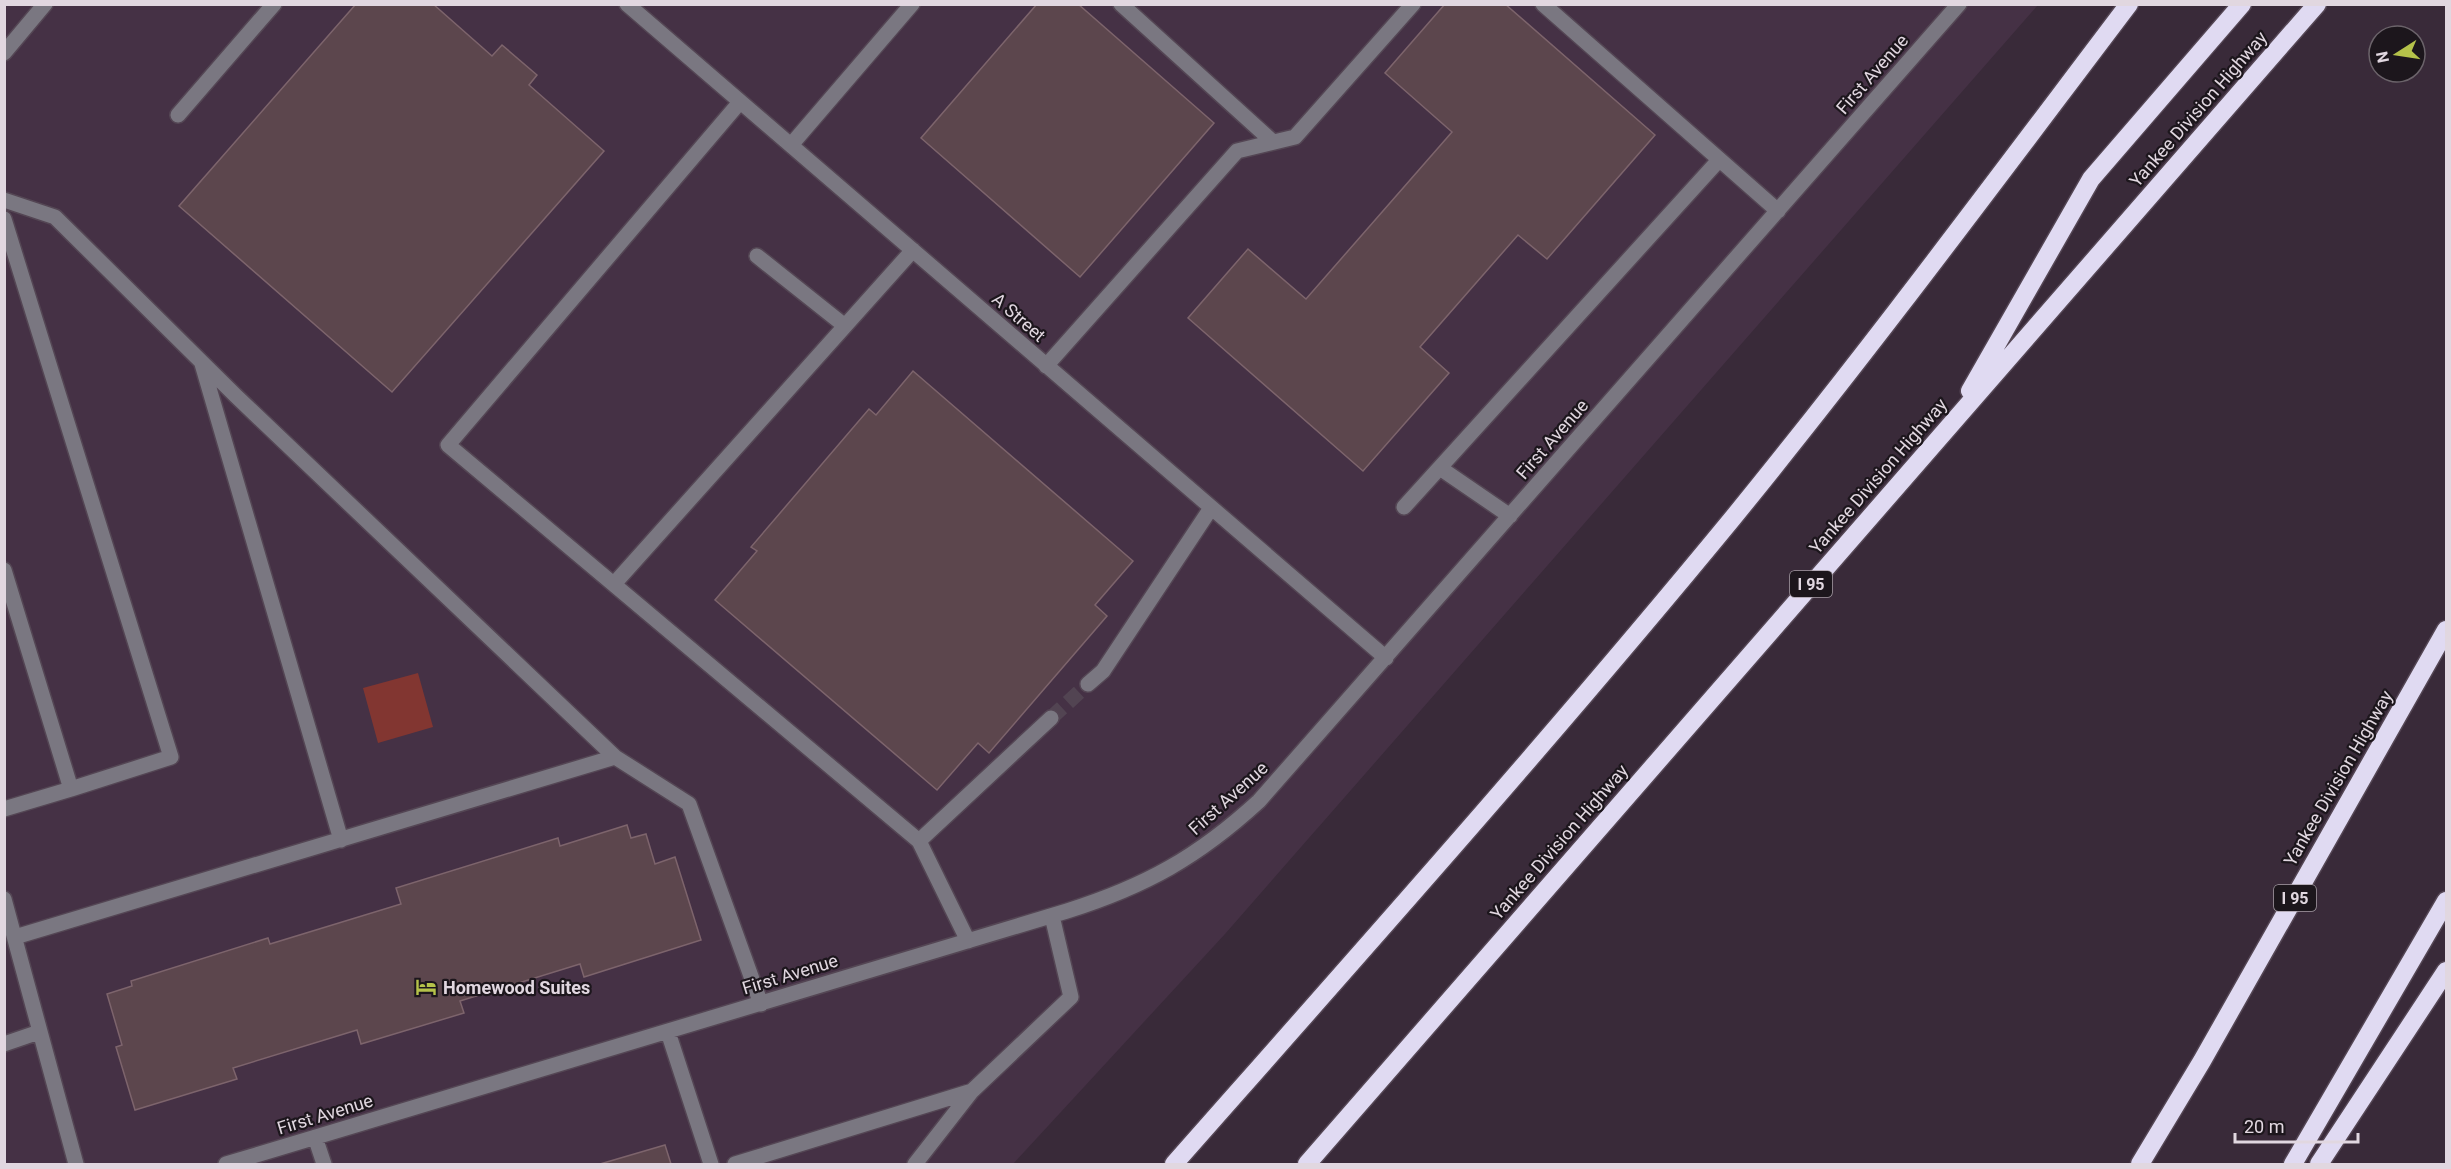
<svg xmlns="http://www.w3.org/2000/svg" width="2451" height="1169" font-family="Roboto,sans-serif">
  <rect width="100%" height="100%" fill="#392a39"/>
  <path fill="#453145" d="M5 5H2038L1225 934 1013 1164H5Z"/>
  <path fill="#823631" d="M418 673 433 727 378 743 363 688Z"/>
  <path fill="#5c464d" stroke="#7d646c" stroke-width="1.5" d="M356 4H433L492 56 502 45 537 75 529 85 604 151 392 392 179 206Z
    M1037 4H1078L1214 123 1080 277 921 138Z
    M1445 4H1505L1655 135 1547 259 1518 235 1420 347 1449 373 1363 471 1188 318 1248 249 1306 299 1452 132 1385 73Z
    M913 371 1133 561 1095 605 1107 616 989 753 978 743 937 790 715 600 757 551 751 547 869 409 876 415Z
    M627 825 631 838 646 834 655 864 675 857 701 940 584 977 580 964 460 1001 464 1013 361 1044 357 1030 233 1068 237 1079 135 1110 116 1047 122 1045 107 994 132 986 131 981 268 938 270 944 401 904 396 888 558 838 560 846Z
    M665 1145 671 1164H600Z"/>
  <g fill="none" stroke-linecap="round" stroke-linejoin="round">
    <path stroke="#524452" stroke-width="15" stroke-dasharray="15 8" stroke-linecap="butt" d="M1051 718 1088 684"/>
    <g stroke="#544654" stroke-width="18">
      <path id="minor" d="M627 4 1386 658
        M1121 4 1273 142
        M1543 4 1778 211
        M4 53 45 4
        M740 102 448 445 919 841 968 941
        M178 115 274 4
        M791 145 912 4
        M4 200 55 217 236 396 615 757 15 937
        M4 219 171 757 71 789
        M757 256 845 326
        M202 364 341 840
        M1046 366 1237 151 1295 137 1413 4
        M1440 468 1510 516
        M1404 507 1719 160
        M4 570 71 789 4 809
        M614 584 913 250
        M1088 684 1103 671 1211 508
        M615 757 689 804 761 1004
        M919 841 1051 718
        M4 899 76 1164
        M668 1032 711 1164
        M4 1044 39 1032
        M315 1137 324 1164
        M226 1164 1067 911C1146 886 1198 857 1259 801L1959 4
        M735 1164 972 1091
        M915 1164 972 1091 1071 997 1052 916"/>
    </g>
    <g stroke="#544654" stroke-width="21">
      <path id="highway" d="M1970 391 2091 179 2242 4
        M1174 1164C1362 951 1551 739 1732 519 1869 351 1998 177 2129 4
        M1307 1164 2317 4
        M2140 1164 2202 1061 2446 630
        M2293 1164 2446 901
        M2319 1164 2446 971"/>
    </g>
    <use href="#minor" stroke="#7a7781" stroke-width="15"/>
    <use href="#highway" stroke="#e0daf2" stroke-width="18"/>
  </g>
  <defs>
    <g id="hotel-bare" transform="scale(1.62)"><path d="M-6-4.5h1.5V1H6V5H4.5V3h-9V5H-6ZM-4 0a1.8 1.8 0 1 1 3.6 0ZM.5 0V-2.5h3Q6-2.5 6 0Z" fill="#b5c24a" stroke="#1c161c" stroke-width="2.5" paint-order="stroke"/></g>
  </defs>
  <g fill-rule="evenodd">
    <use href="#hotel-bare" x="426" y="987"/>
  </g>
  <g text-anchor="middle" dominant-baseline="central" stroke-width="4.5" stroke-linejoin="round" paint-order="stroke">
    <g fill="#1c161c" stroke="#a69da5" stroke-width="1.5">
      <rect x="1790" y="571" width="42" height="26" rx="4.5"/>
      <rect x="2274" y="885" width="42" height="26" rx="4.5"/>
    </g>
    <g font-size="16" font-weight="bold" fill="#e1d7e0">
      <text x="1811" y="584">I 95</text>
      <text x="2295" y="898">I 95</text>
    </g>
    <g font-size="18" fill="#e1d7e0" stroke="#1c161c">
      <text transform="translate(1872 74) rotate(-49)">First Avenue</text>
      <text transform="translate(2198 109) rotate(-49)">Yankee Division Highway</text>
      <text transform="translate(1019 317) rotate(41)">A Street</text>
      <text transform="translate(1552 439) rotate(-49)">First Avenue</text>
      <text transform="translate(1878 476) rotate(-49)">Yankee Division Highway</text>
      <text transform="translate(2338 778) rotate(-60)">Yankee Division Highway</text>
      <text transform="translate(1228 798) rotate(-42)">First Avenue</text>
      <text transform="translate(1559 842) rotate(-49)">Yankee Division Highway</text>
      <text transform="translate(790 974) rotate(-17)">First Avenue</text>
      <text transform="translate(325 1114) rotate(-17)">First Avenue</text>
    </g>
    <g font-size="18" font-weight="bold" fill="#e1d7e0" stroke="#1c161c" text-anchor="start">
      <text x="443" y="987">Homewood Suites</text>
    </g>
  </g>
  <rect width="2451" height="1169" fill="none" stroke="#e1d7e0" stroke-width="12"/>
  <g transform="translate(2397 54) rotate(258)"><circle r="28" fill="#1c161c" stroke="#6b636a" stroke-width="1.5"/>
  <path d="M0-4.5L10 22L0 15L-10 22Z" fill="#b5c24a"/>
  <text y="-9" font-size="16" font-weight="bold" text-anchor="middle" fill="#e1d7e0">N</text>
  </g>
  <path d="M2235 1133v9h123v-9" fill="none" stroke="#e1d7e0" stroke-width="3"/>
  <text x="2244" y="1133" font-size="18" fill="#e1d7e0" stroke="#1c161c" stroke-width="4.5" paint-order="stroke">20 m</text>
</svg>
